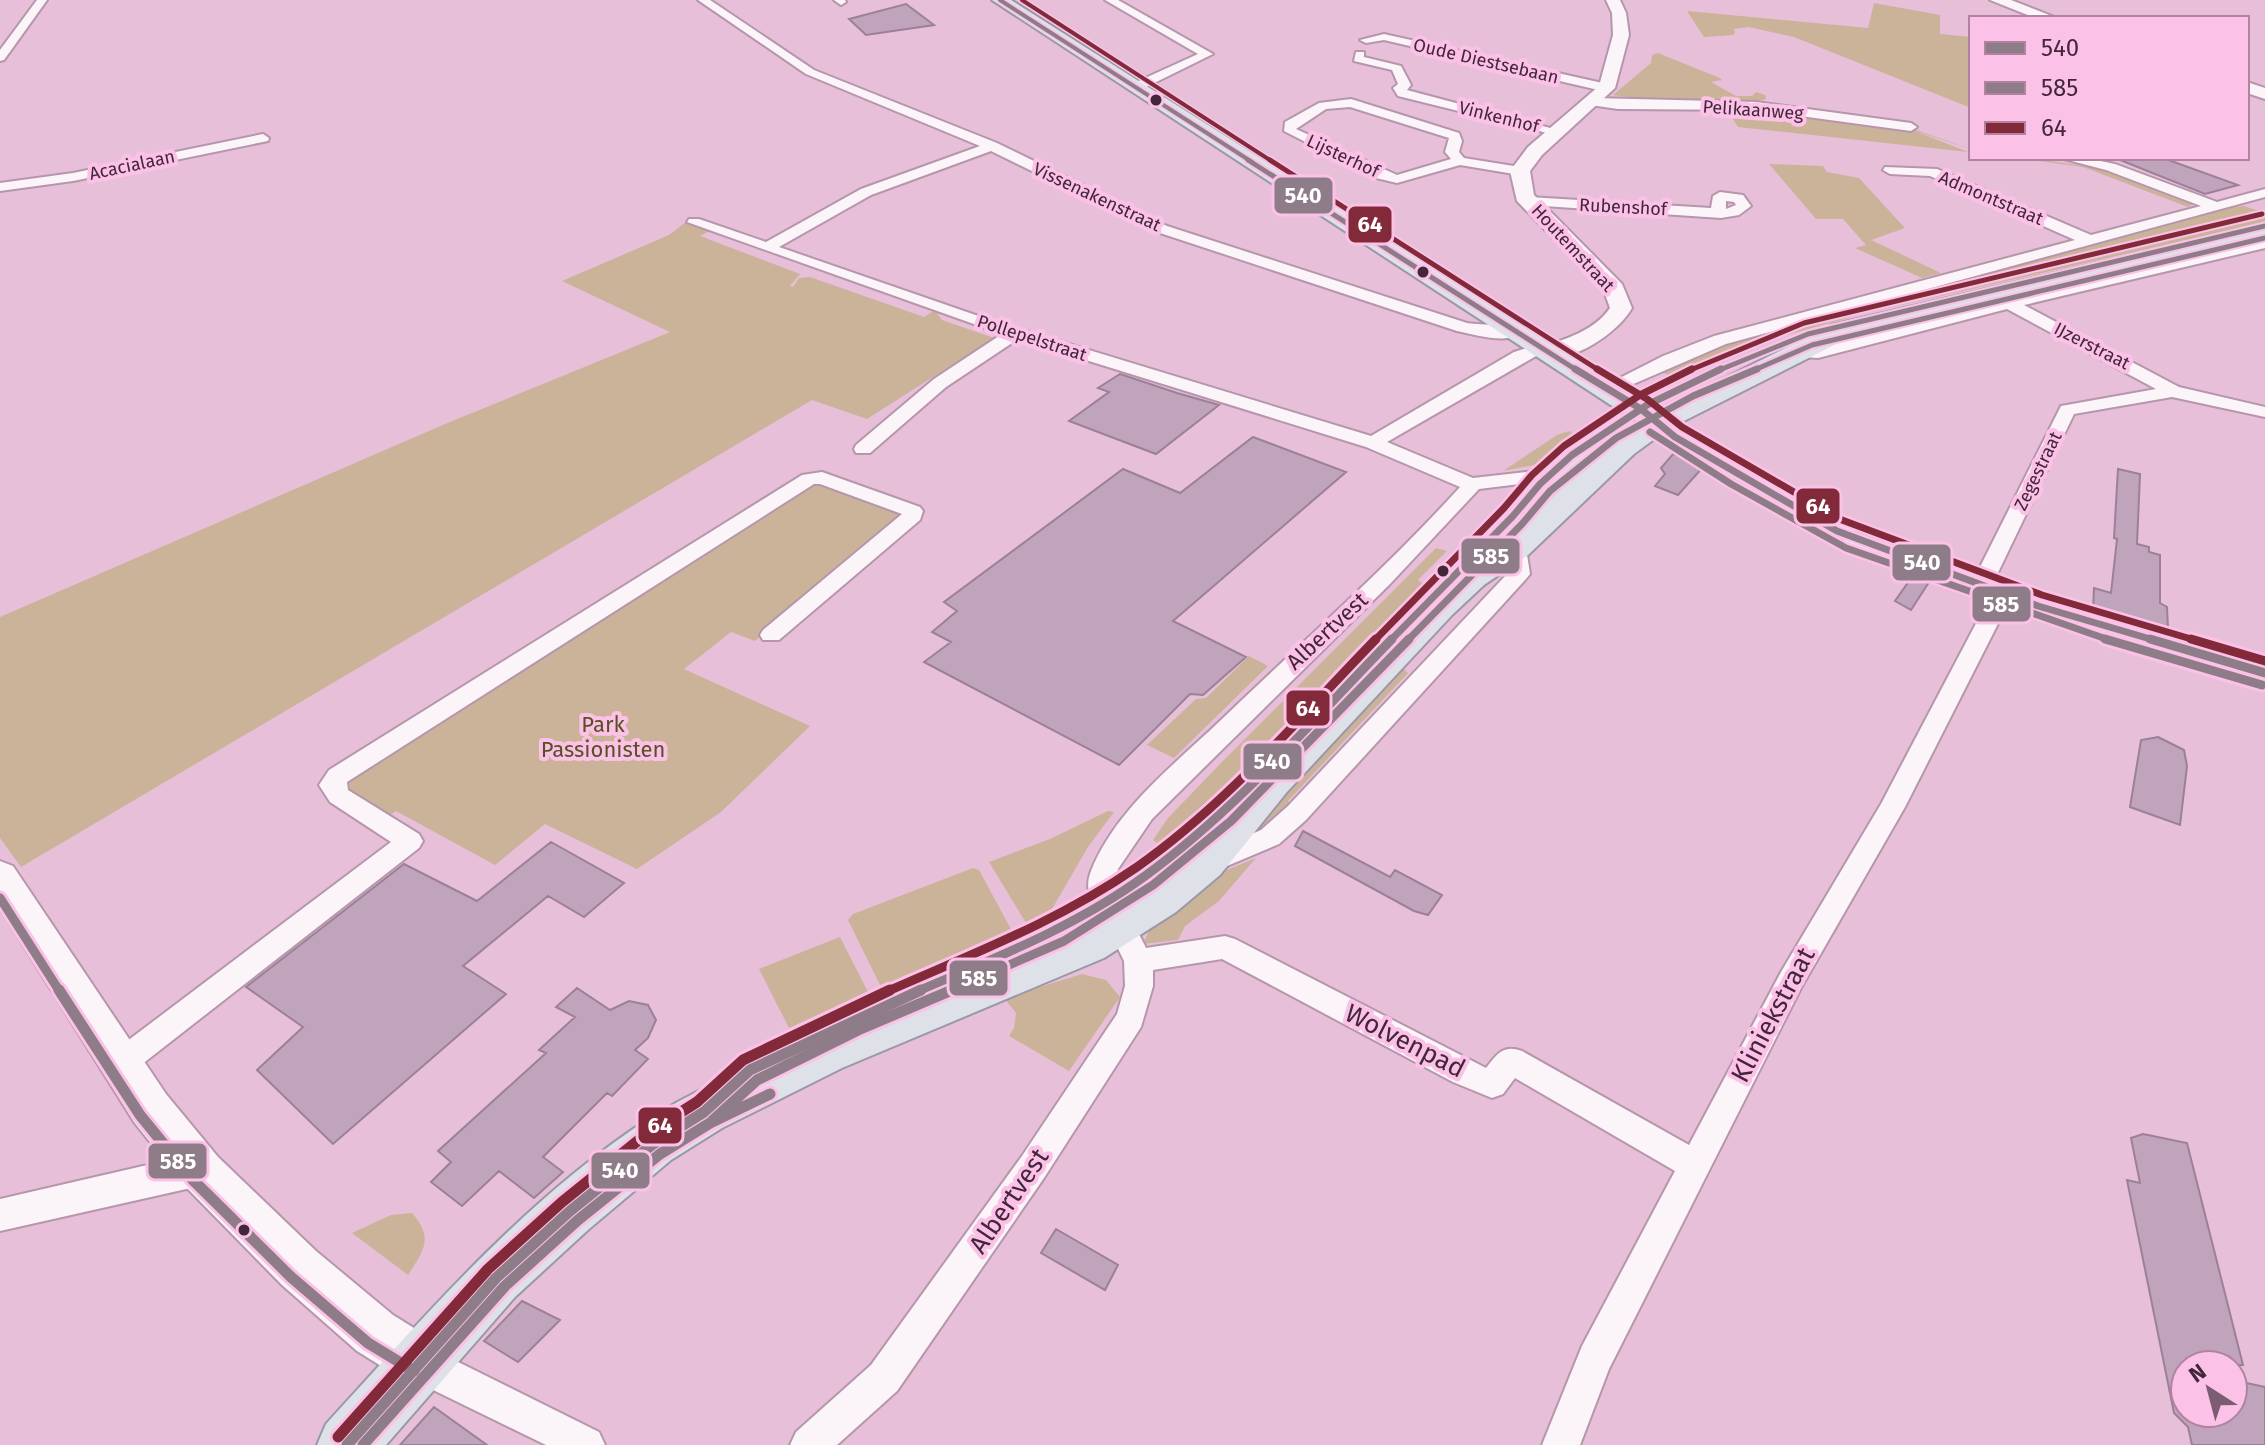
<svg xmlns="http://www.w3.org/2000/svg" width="2265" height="1445" font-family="'Fira Sans',sans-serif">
  <rect width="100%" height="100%" fill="#e7bfd9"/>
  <path fill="#cbb39a" d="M1874 3 1940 15V34L1971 37V108L1794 37 1749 27 1734 29 1735 33 1733 35 1704 37 1687 11 1868 28Z
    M1658 53 1720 78 1722 80 1711 82 1736 96H1752L1756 92 1765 95 1766 99C1737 110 1646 100 1613 95L1651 63 1652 55Z
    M1765 109 1916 130 1971 149 1915 131 1968 152 1738 127 1727 110 1765 111 1877 126Z
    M2030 158 2104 169 2089 164 2046 158 2098 165 2195 203 2188 207 2083 167 2024 159Z
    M1769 164 1823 166 1827 172 1859 178 1905 228 1871 240 1941 273 1922 278 1855 248 1866 245 1843 219H1816Z
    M2244 206 2265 213V222L1862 314 1744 347 1674 378 1656 369 1698 352 2224 208Z
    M686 222 711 230 700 236 800 274 790 286 793 287 799 278 810 277 924 317 935 310 942 320 994 338 867 419 812 400 21 867 0 838V617L445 424 670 332 562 281 669 235Z
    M1569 431 1577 436 1545 463 1503 471 1557 435Z
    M816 482 904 513 901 524 755 641 731 632 684 669 810 726 721 812 637 869 545 824 495 865 396 811 390 815 350 792 349 780Z
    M1436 548 1447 551 1418 580 1427 587 1422 596 1191 830 1164 848 1153 840 1168 818 1219 765Z
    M1249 656 1268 666 1174 758 1147 745 1196 699 1206 698Z
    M1404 669 1408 673 1288 801 1295 807 1272 827 1230 846 1380 677Z
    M1108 811 1114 812 1088 847 1052 909 1029 928 989 862 1050 839Z
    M1256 858 1219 901 1185 926 1178 940 1143 944 1149 931 1212 876Z
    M973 868 979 870 1013 933 882 989 848 920 853 914Z
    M840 937 868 992 789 1028 759 969Z
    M1082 974 1106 980 1120 997 1069 1071 1009 1036 1014 1028 1016 1013 1004 998Z
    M412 1213C434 1238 424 1250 408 1275L352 1233 391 1215Z"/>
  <path fill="#bfa4bb" stroke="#9b8097" stroke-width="2" d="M906 4 934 25 866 35 849 19Z
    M2115 158H2163L2238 185 2205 194Z
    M1120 374 1177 393 1219 405 1156 454 1069 421 1109 392 1098 388Z
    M1253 437 1346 472 1173 621 1246 657 1203 695 1190 694 1119 765 924 662 951 642 932 632 957 611 944 602 1123 469 1180 493Z
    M1673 454 1688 457 1704 466 1678 495 1655 486 1665 474 1661 468Z
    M2118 469 2140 474 2137 544 2149 547V552L2160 555V603L2167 607 2168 629 2093 610 2094 588 2111 593 2117 539 2114 538Z
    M1914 574 1931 579 1911 610 1895 601Z
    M2158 737 2184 750 2187 766 2180 825 2130 807 2141 740Z
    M1303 831 1390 877 1395 870 1442 895 1428 915 1414 911 1295 846Z
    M551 842 624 883 584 917 548 896 463 966 506 994 333 1144 257 1070 303 1027 246 987 404 864 477 901Z
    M577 988 610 1010 629 1001 648 1005 656 1020 648 1038 635 1050 648 1059 612 1096 607 1093 543 1157 563 1172 534 1198 499 1171 462 1206 431 1182 451 1162 438 1151 546 1053 539 1050 575 1017 556 1007Z
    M2143 1134 2187 1143 2243 1365H2185V1413H2233V1380L2265 1387V1445H2192L2188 1427 2174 1413 2127 1180 2140 1183 2131 1138Z
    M1056 1229 1118 1265 1105 1290 1041 1253Z
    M522 1301 560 1320 518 1362 484 1341Z
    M434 1407 487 1445H400Z"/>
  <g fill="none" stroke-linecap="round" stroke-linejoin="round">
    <g stroke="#b696ab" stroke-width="4">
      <path id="street" d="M37 0H47L4 60 0 61V50Z
        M698 0H710L814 70 997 143 1167 226 1467 323C1484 326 1512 322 1524 332 1509 345 1476 335 1457 331L1157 232 991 151 871 195 779 247 987 319 1371 436 1514 352 1542 343 1550 348 1387 442 1473 478 1552 469 1559 471 1562 475 1559 479 1479 489 1390 584 1152 819 1118 869 1115 886 1121 903 1117 911 1107 914 1097 911C1089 897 1085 886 1091 871 1116 809 1174 765 1221 720 1301 643 1385 570 1460 487L1366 447 1018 339 946 387 870 453H856L854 449 856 445 934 379 1002 334 687 222 689 219H699L766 242 861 189 980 146 806 74Z
        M834 0H845L846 2 841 5Z
        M1105 0H1118L1213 54 1140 90H1132V84L1198 54Z
        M1384 34 1607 84 1613 88 1607 92 1384 40 1366 43 1360 40Z
        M1356 52H1364V57L1401 66 1411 85 1407 90 1565 132 1559 136 1398 96 1393 88 1398 84 1392 70 1354 61Z
        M1594 98 1756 102 1911 123 1917 127 1911 131 1756 110 1618 109 1590 105V99Z
        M1351 99 1459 133 1462 141 1459 152 1464 158 1520 167 1527 171 1520 175 1460 165 1397 183 1376 178 1284 131 1285 122 1319 103ZM1350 107 1449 138 1445 152 1451 159 1397 175 1296 129 1326 109Z
        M263 134 269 138 268 141 73 181 0 191V183L73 173Z
        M2060 158H2086L2115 164 2217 202 2265 189V197L1726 344 1615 392H1603L1600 388 1663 356 1714 336 2075 240 1930 176 1890 174 1883 170 1885 167 1937 169 2091 235 2201 206 2106 170Z
        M1720 192 1743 195 1751 206 1739 215 1721 218 1529 205 1522 201 1529 197 1711 208 1713 196ZM1726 201 1734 202 1736 205 1726 209Z
        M2265 240V248L2024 305 2179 387 2265 407V417L2172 397 2074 414 1994 581 2083 613 2265 665V681L2067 623 2009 602 1905 807 1801 988 1609 1369 1580 1445H1542L1582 1346 1675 1171 1515 1078 1503 1094 1492 1098 1453 1082 1222 959 1153 970V986L1141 1027 1044 1178 897 1391 837 1445H790L796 1432 871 1365 1022 1156 1117 1014 1125 986 1124 961 1107 926 1111 918 1121 915 1131 918 1146 948 1225 936 1235 939 1486 1068C1497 1054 1503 1044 1522 1051L1689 1145 1781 972 1881 804 1991 595 1844 541 1668 441 1649 423 1658 418 1744 470 1858 533 1976 575 2061 406 2156 389 2007 309 1818 358 1786 356 1784 352 1786 348H1817L1910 322Z
        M822 472 920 507 923 511 920 520 779 640H763L760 635 763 630 902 514 820 484H814L347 782 348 790 419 834 423 841 419 848 132 1072 121 1076 110 1072 106 1063 110 1054 391 842 330 802 319 785 329 770 802 475Z
        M1516 542 1526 548 1530 574 1526 579 1306 820 1279 844 1220 869 1211 872 1202 869 1198 862 1202 855 1261 830 1288 806 1508 573 1506 548Z
        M202 1157 213 1161 218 1172 213 1183 0 1231V1199L143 1166Z
        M420 1343 599 1432 605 1445H546L427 1387 407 1374 402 1361 407 1348Z"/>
    </g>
    <g stroke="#b696ab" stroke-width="4">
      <path id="secondary" d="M1606 0H1620L1626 13 1629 35 1615 88 1542 155 1530 171 1534 195 1622 284 1632 308C1618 333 1571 365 1540 357L1537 352 1540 347C1565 340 1595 330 1610 308L1604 291 1517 201 1510 171 1528 147 1599 86 1613 35 1612 13Z
        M1990 0H2011L2057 18H2035Z
        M2247 82 2265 88V99L2247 93Z
        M0 861 13 866 166 1094 218 1157 316 1251 393 1315 438 1343 446 1361 438 1379 420 1387 402 1379 357 1351 282 1285 186 1187 134 1122 0 908Z"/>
    </g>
    <g stroke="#9b97a9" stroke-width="4">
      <path id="primary" d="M992 0H1011L1659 411 1832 325 2265 224V238L1850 337 1668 429 1634 454 1528 555 1484 585 1452 615 1286 793 1220 875 1176 912 1104 958 842 1068 722 1128 671 1160 589 1229 515 1297 386 1445H317L326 1424C423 1318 517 1208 636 1127 672 1103 710 1085 748 1067 834 1026 923 992 1011 957L1006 946 1012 933C1075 902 1137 866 1190 819 1205 805 1215 791 1237 798L1428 599 1480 557 1471 555 1467 548 1521 483 1609 417 1619 414 1629 417ZM1630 417 1639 423 1620 436 1634 423ZM1608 446 1524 523 1543 497Z"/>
    </g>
    <use href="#street" fill="#fbf5f9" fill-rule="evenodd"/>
    <use href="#secondary" fill="#fbf5f9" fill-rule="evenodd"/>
    <use href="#primary" fill="#dee1e7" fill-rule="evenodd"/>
    <g stroke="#fcc1e7" stroke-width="7">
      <path id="bus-1-far4" d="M1000 0 1252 162"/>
    </g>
    <g stroke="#fcc1e7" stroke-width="9">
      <path id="bus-1-far3" d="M1248 160 1578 371
        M1717 371 1808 334 2265 226"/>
    </g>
    <g stroke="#fcc1e7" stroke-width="12">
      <path id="bus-1-far2" d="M1575 369 1641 409 1675 437 1837 531 2038 606 2157 641
        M1390 641 1513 516 1540 484 1572 455 1647 405 1721 369"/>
    </g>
    <g stroke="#fcc1e7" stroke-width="15">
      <path id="bus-1-far1" d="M2150 639 2265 673
        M916 992C995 958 1075 927 1145 876 1237 809 1313 720 1392 639"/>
    </g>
    <g stroke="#fcc1e7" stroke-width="17">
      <path id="bus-1" d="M347 1445 496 1278 570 1211 653 1144 704 1112 750 1070 921 990"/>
    </g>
    <g stroke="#fcc1e7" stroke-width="9">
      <path id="bus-2-far3" d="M1752 371 1812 345 2265 238"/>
    </g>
    <g stroke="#fcc1e7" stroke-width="12">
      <path id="bus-2-far2" d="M1650 432 1731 484 1846 548 2112 641
        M1407 641 1522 524 1550 491 1616 438 1693 396 1757 369"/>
    </g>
    <g stroke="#fcc1e7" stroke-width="15">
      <path id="bus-2-far1" d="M2105 639 2262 685
        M0 898 60 992
        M947 992 1064 941 1153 885 1231 821 1409 639"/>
    </g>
    <g stroke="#fcc1e7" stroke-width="17">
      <path id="bus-2" d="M59 990 140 1115 193 1180 291 1277 368 1343 414 1371
        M712 1121 757 1080 858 1030 952 990
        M363 1445 505 1286 578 1220 660 1154 710 1123 770 1094"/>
    </g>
    <g stroke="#fcc1e7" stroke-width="7">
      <path id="bus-3-far4" d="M1022 0 1273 162"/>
    </g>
    <g stroke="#fcc1e7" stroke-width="9">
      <path id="bus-3-far3" d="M1270 160 1600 371
        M1688 371 1804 323 2262 214"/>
    </g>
    <g stroke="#fcc1e7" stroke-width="12">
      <path id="bus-3-far2" d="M1597 369 1647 399 1682 427 1842 520 2042 595 2198 641
        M1374 641 1504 508 1532 475 1564 446 1640 395 1692 369"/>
    </g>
    <g stroke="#fcc1e7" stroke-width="15">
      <path id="bus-3-far1" d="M2191 639 2265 661
        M886 992C972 954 1059 921 1137 867 1227 804 1300 717 1376 639"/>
    </g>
    <g stroke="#fcc1e7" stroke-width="17">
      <path id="bus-3" d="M338 1437 488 1269 562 1202 645 1135 697 1102 743 1060 890 990"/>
    </g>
    <use href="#bus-1-far4" stroke="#8e7d88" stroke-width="4"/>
    <use href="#bus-1-far3" stroke="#8e7d88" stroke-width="5"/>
    <use href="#bus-1-far2" stroke="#8e7d88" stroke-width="7"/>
    <use href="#bus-1-far1" stroke="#8e7d88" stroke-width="9"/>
    <use href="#bus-1" stroke="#8e7d88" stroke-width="11"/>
    <use href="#bus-2-far3" stroke="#8e7d88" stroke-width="5"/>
    <use href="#bus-2-far2" stroke="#8e7d88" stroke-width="7"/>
    <use href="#bus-2-far1" stroke="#8e7d88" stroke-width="9"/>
    <use href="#bus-2" stroke="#8e7d88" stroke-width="11"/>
    <use href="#bus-3-far4" stroke="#822a3a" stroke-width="4"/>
    <use href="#bus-3-far3" stroke="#822a3a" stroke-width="5"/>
    <use href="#bus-3-far2" stroke="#822a3a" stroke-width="7"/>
    <use href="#bus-3-far1" stroke="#822a3a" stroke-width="9"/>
    <use href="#bus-3" stroke="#822a3a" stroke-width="11"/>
  </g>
  <g fill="#422639" stroke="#fcc1e7" stroke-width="3">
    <circle cx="1156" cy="100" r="7"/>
    <circle cx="1423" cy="272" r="7"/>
    <circle cx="1443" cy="571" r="7"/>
    <circle cx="244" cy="1230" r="7"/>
  </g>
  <g text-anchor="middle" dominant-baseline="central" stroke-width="8" stroke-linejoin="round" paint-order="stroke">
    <g font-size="18" fill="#422639" stroke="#fcc1e7">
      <text transform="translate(1486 61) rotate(13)">Oude Diestsebaan</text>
      <text transform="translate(1753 110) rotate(4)">Pelikaanweg</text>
      <text transform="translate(1499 117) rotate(14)">Vinkenhof</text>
      <text transform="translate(1343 156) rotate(25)">Lijsterhof</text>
      <text transform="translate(132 165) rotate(-12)">Acacialaan</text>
      <text transform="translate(1097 197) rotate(25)">Vissenakenstraat</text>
      <text transform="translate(1991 198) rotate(23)">Admontstraat</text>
      <text transform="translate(1623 207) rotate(3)">Rubenshof</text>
      <text transform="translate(1573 248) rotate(47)">Houtemstraat</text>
      <text transform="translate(1032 338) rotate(18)">Pollepelstraat</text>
      <text transform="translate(2092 346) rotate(27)">IJzerstraat</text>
      <text transform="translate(2038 471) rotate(-64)">Zegestraat</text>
    </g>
    <g font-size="22" fill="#422639" stroke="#fcc1e7">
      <text transform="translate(1327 631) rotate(-43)">Albertvest</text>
    </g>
    <g font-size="22" fill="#585123" stroke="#fcc1e7">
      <text x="603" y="724">Park<tspan x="603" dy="25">Passionisten</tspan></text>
    </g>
    <g font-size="26" fill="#422639" stroke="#fcc1e7">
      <text transform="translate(1773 1015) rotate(-62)">Kliniekstraat</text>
      <text transform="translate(1405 1041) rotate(27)">Wolvenpad</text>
      <text transform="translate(1009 1201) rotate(-56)">Albertvest</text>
    </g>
  </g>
  <g stroke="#fcc1e7" stroke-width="3">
    <rect x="1273" y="176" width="61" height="39" rx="8" fill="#8e7d88"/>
    <rect x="1347" y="205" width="46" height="39" rx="8" fill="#822a3a"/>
    <rect x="1795" y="487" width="46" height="38" rx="8" fill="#822a3a"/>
    <rect x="1460" y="537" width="61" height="38" rx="8" fill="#8e7d88"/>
    <rect x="1891" y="543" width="61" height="39" rx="8" fill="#8e7d88"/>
    <rect x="1971" y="585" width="61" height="38" rx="8" fill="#8e7d88"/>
    <rect x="1285" y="689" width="46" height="38" rx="8" fill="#822a3a"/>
    <rect x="1242" y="742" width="61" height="39" rx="8" fill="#8e7d88"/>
    <rect x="948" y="959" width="61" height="38" rx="8" fill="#8e7d88"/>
    <rect x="637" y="1106" width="46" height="39" rx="8" fill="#822a3a"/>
    <rect x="147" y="1142" width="61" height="38" rx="8" fill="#8e7d88"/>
    <rect x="590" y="1151" width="61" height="39" rx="8" fill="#8e7d88"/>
  </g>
  <g font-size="22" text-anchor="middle" font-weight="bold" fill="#fff">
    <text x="1303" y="203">540</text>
    <text x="1370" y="232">64</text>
    <text x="1818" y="514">64</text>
    <text x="1491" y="564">585</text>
    <text x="1922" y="570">540</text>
    <text x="2001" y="612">585</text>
    <text x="1308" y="716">64</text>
    <text x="1272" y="769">540</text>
    <text x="979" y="986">585</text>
    <text x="660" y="1133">64</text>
    <text x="178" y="1169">585</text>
    <text x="620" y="1178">540</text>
  </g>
  <rect x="1969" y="16" width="280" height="144" fill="#fcc1e7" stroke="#b283a1" stroke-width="2"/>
  <rect x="1985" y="42" width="40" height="12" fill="#8e7d88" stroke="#b283a1" stroke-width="2"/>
  <text x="2041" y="56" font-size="24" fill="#422639">540</text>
  <rect x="1985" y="82" width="40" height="12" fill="#8e7d88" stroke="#b283a1" stroke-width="2"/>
  <text x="2041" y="96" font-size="24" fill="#422639">585</text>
  <rect x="1985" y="122" width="40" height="12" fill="#822a3a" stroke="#b283a1" stroke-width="2"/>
  <text x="2041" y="136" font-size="24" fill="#422639">64</text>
  <g transform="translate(2209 1389) rotate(324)"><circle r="38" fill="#fcc1e7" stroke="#b283a1" stroke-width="2"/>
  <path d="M0-6L14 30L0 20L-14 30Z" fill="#7c5c71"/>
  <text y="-12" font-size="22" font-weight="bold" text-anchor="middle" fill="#422639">N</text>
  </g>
</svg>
